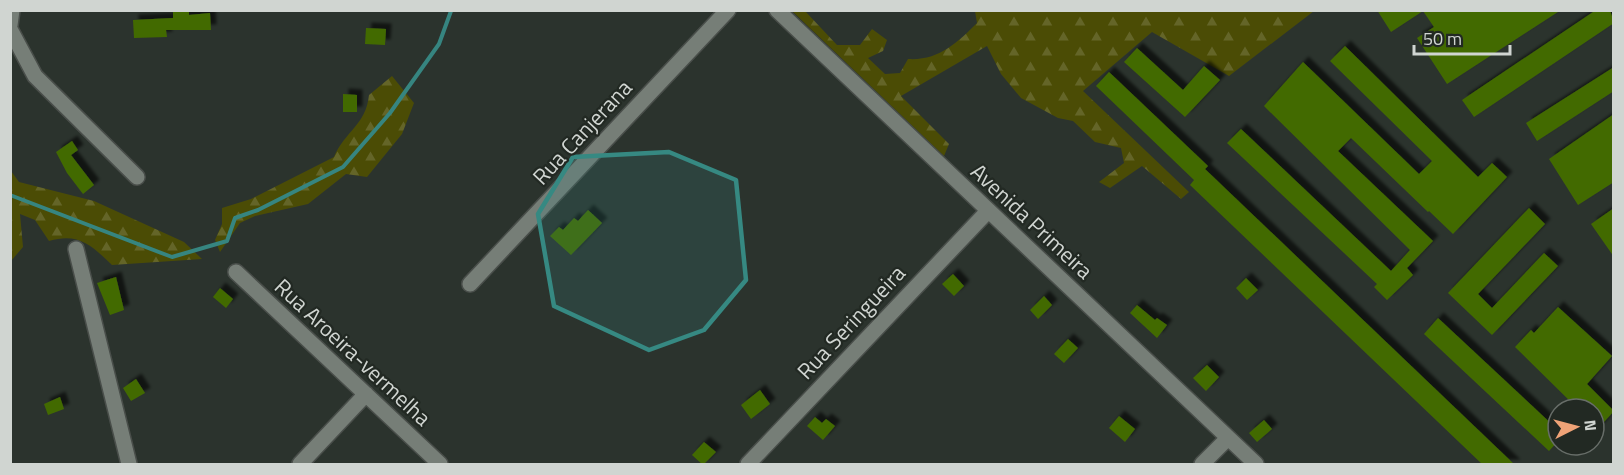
<svg xmlns="http://www.w3.org/2000/svg" width="1624" height="475" font-family="'Titillium Web',sans-serif">
  <defs>
    <pattern id="forest-firs" width="22" height="20" patternUnits="userSpaceOnUse" patternTransform="scale(1.5)"><rect width="22" height="20" fill="#4b4c05"/><path d="M5 1l3.5 6h-7zM16 11l3.5 6h-7z" fill="#646528"/></pattern>
    <filter id="shadow"><feDropShadow dx="5.5" dy="-5.5" stdDeviation="1.5" flood-color="#0009"/></filter>
  </defs>
  <rect width="100%" height="100%" fill="#2b332d"/>
  <path fill="url(#forest-firs)" d="M792 11H805L837 45H860L872 29 887 40 883 51 868 58 885 74 900 73 908 59C938 61 957 43 977 23L975 11H1314L1229 76 1152 32 1083 91 1189 192 1181 199 1142 166 1110 188 1099 182 1124 163 1121 148 1095 142 1073 121 1058 118 1021 98 1001 74 987 46 901 96 949 144 944 156Z
    M392 76 414 103 402 134 367 177 346 174 308 204 255 216 240 223 220 252 215 240 222 224V208L251 199 334 157C345 131 366 125 369 95Z
    M11 171 19 182 94 201 184 242 202 259 112 265C92 246 79 232 49 241L35 220 20 214 23 247 11 261Z"/>
  <g fill="none" stroke-linecap="round" stroke-linejoin="round">
    <path stroke="#368580" stroke-width="4" d="M10 195 172 257 227 241 235 218 258 210 343 167 390 113 439 44 451 11"/>
  </g>
  <path fill="#436a02" filter="url(#shadow)" d="M173 10 189 11V15L210 13 211 30H166L167 37 134 38 133 20 173 18Z
    M1377 10H1561L1447 84 1417 38 1434 27 1423 11 1391 32Z
    M1596 10H1610L1614 23 1474 117 1462 100Z
    M366 28 386 29 385 45 365 44Z
    M1345 46 1478 177 1492 163 1507 177 1453 234 1429 211 1428 212 1351 138 1338 151 1433 241 1407 268 1413 275 1387 300 1374 287 1377 284 1227 143 1241 129 1391 271 1410 250 1264 106 1303 62 1419 174 1432 161 1330 61Z
    M1137 48 1183 90 1204 66 1220 80 1185 117 1124 62Z
    M1614 67V91L1537 141 1526 123Z
    M1109 72 1208 166 1205 169 1515 465H1483L1190 185 1194 180 1096 86Z
    M343 94 357 95V112H343Z
    M1614 114V182L1578 205 1549 159Z
    M72 141 78 150 71 155 94 185 83 194 67 173 56 152Z
    M1529 208 1545 224 1478 294 1492 308 1544 253 1558 266 1492 335 1448 293Z
    M1614 208V257L1591 224Z
    M588 210 602 223 571 255 550 236 559 227 563 230 574 218 578 221Z
    M953 274 964 286 954 296 942 284Z
    M116 277 124 310 110 315 97 283Z
    M1246 278 1258 290 1247 300 1236 288Z
    M220 288 233 299 226 308 213 297Z
    M1044 296 1052 305 1038 319 1030 310Z
    M1137 305 1155 320 1157 318 1167 325 1157 338 1130 313Z
    M1558 307 1612 356 1587 384 1614 411 1594 433V409H1578L1515 347 1531 330 1534 333Z
    M1438 318 1558 430V441L1549 451 1424 334Z
    M1068 339 1078 348 1064 363 1054 354Z
    M1207 365 1219 377 1206 391 1193 378Z
    M136 379 145 393 131 401 123 388Z
    M760 390 770 404 751 419 741 405Z
    M60 397 64 409 48 415 44 404Z
    M1119 416 1135 429 1125 442 1109 428Z
    M815 417 822 423 826 419 835 426 823 440 807 426Z
    M1264 420 1272 429 1257 442 1249 433Z
    M704 442 716 452 703 465 692 455Z"/>
  <g fill="none" stroke-linecap="round" stroke-linejoin="round">
    <g stroke="#494e4a" stroke-width="18">
      <path id="minor" d="M777 10 1256 464
        M10 25 12 10
        M10 29 35 76 137 177
        M76 249 129 464
        M236 272 440 464
        M470 284 728 10
        M300 464 366 394
        M748 464 988 211
        M1202 464 1228 438"/>
    </g>
    <use href="#minor" stroke="#767e77" stroke-width="15"/>
  </g>
  <path fill="#368982" fill-opacity="0.2" stroke="#368982" stroke-width="4.5" stroke-linejoin="round" d="M669 152 736 180 746 280 704 330 649 350 554 306 538 214 573 157Z"/>
  <g text-anchor="middle" dominant-baseline="central" stroke-width="4.5" stroke-linejoin="round" paint-order="stroke">
    <g font-size="22" fill="#d0d5d1" stroke="#222923">
      <text transform="translate(582 132) rotate(-47)">Rua Canjerana</text>
      <text transform="translate(1032 221) rotate(43)">Avenida Primeira</text>
      <text transform="translate(851 322) rotate(-47)">Rua Seringueira</text>
      <text transform="translate(353 352) rotate(43)">Rua Aroeira-vermelha</text>
    </g>
  </g>
  <rect width="1624" height="475" fill="none" stroke="#d0d5d1" stroke-width="24"/>
  <g transform="translate(1576 427) rotate(84)"><circle r="28" fill="#222923" stroke="#686e69" stroke-width="1.5"/>
  <path d="M0-4.5L10 22L0 15L-10 22Z" fill="#efa377"/>
  <text y="-9" font-size="16" font-weight="bold" text-anchor="middle" fill="#d0d5d1">N</text>
  </g>
  <path d="M1414 45v9h96v-9" fill="none" stroke="#d0d5d1" stroke-width="3"/>
  <text x="1423" y="45" font-size="18" fill="#d0d5d1" stroke="#222923" stroke-width="4.5" paint-order="stroke">50 m</text>
</svg>
